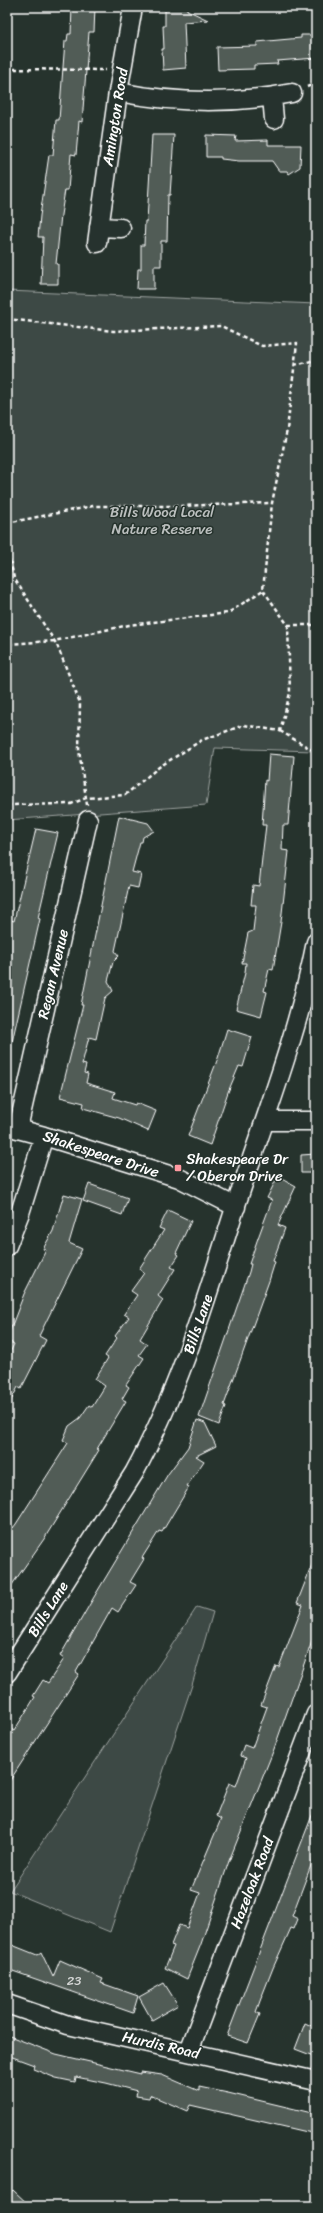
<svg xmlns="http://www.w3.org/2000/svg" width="323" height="2213" font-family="Sriracha,sans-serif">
  <rect width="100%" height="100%" fill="#26332d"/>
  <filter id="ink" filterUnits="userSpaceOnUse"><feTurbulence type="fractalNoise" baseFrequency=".025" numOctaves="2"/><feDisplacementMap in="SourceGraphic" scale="8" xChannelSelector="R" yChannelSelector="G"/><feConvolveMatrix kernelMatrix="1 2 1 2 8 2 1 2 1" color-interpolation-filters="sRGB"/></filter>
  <g filter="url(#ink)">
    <path fill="#3e4944" stroke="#9ea4a2" d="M7 291 316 304V738L314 751 215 748 206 805 7 820Z
      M197 1607 213 1612 192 1685 110 1932 10 1891Z"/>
    <path fill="#515c57" stroke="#fff" d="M72 7H95L94 32H89L82 122 79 121 76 155 71 154 68 190H65L61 215 56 264H58V284H41L43 237H38L40 216 49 155H53L56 120H59L65 41H67L68 34H71Z
      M165 7H187V10L208 20 184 22 186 68 163 70 162 49H164L163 26H165Z
      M301 35H316V58L277 61 278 64 254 65V69L218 70 217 47 257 46V42L301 38Z
      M152 135H174L170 195H168L167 241H161V266H154V289H137L138 269H141V245H144L145 221H147Z
      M206 135 236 136 235 141 268 140V145H301L300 167 289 174 287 171H279L272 161H239L221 159V157H206Z
      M269 754 294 756 288 825H283L282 850 289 851 281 922 273 970 269 969 264 991 267 992 261 1016 236 1009 245 973 246 963H242L248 933 253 931 256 905H251L253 885 259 886 262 858 266 825H262L265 780 267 781Z
      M119 816 148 823 154 831 143 837 142 842H140L132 872 141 874 138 888 129 886 115 951 119 956 113 962 108 981 113 991 105 998 96 1039 89 1037 82 1064 86 1065 84 1073 88 1074 86 1083 115 1092 113 1098 135 1105 136 1103 156 1111 148 1131 119 1118 83 1108 84 1103 60 1097 83 1005H81Z
      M36 829 58 833 38 918 40 919 12 1042 7 1041V962L10 950H7V935L11 920 14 921Z
      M227 1029 252 1037 243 1067 239 1066 228 1092 210 1145 188 1136 218 1058Z
      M316 1154V1173H301V1155Z
      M278 1176 296 1186 278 1225 285 1228 273 1261 275 1262 269 1281 224 1405 226 1406 219 1425 199 1417 249 1272 251 1264H249L258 1238 272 1200 267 1198Z
      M89 1184 128 1198 122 1215 83 1201Z
      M64 1194 82 1199 69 1243 82 1249 39 1336 46 1340 21 1389 18 1387 7 1408V1359L14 1344 7 1341V1338L24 1294 46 1250 43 1249 53 1231Z
      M168 1210 191 1221 176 1253 179 1255 171 1267 175 1269 158 1296 163 1300 140 1339 147 1344 139 1355 144 1358 126 1385 129 1387 122 1399 126 1401 97 1449 99 1450 44 1539 7 1592V1523L13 1528 16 1524 68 1443 63 1440 69 1426 80 1418 89 1405 92 1407 105 1386 95 1379 108 1358 105 1356 117 1338 115 1336 129 1317 124 1314 137 1295 131 1291 144 1273 139 1269 164 1230 159 1228Z
      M197 1420 205 1423 216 1446 196 1456 204 1461 187 1486 189 1487 162 1532 159 1531 142 1558 144 1559 130 1582 136 1585 118 1612 112 1608 76 1672 79 1674 7 1785V1726L14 1731 35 1697 33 1696 43 1680 48 1683 64 1659 60 1656 94 1597 168 1474 188 1447Z
      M315 1557 316 1630 274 1749 229 1861 201 1944 187 1979 165 1968 174 1946 171 1945 179 1925 187 1928 200 1893 191 1890 221 1819 216 1816 229 1783 236 1786 246 1758 240 1756 244 1745 252 1748 267 1707 261 1705 276 1666 279 1667 303 1605 297 1603Z
      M316 1805V1852L292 1916 298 1919 294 1929 291 1928 273 1968 260 2001 256 2012 260 2014 248 2043 227 2036Z
      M7 1943 37 1955 41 1952 53 1977 60 1960 103 1979 101 1983 138 1996 133 2013 7 1969Z
      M164 1983 178 2005 152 2020 139 1997Z
      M305 2023 316 2028V2057L295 2049Z
      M7 2035 56 2054 141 2074V2072L162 2075 199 2091V2087L228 2093 316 2114V2134L190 2105 187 2111 150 2095 149 2098 136 2096 137 2091 106 2083 76 2077 75 2082 56 2078 33 2069 34 2065 7 2055Z
      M13 2190 30 2206H7V2196Z"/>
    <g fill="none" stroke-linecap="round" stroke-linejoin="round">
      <g stroke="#fff" stroke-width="21">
        <path id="minor" d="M118 92C174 103 235 104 292 93
          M272 97 274 119
          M99 227 121 228
          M97 243 118 92 133 7
          M266 1121H316
          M7 1126 44 1136 179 1178 236 1207
          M18 1128 88 820
          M7 1246 20 1213 44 1136
          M7 1673 134 1473C180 1389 206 1299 235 1208 264 1120 298 1034 316 942
          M7 2004 68 2025 316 2081
          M189 2051 316 1714"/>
      </g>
      <path stroke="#fff" stroke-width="2.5" stroke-dasharray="4 3" stroke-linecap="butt" d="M7 69 106 70
        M307 87 316 83
        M7 319 113 331 221 326 262 346 297 343 287 430 272 503 263 590 228 613 129 625 54 641 7 644
        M294 365 316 360
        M7 523 93 506H177L272 503
        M7 547 14 578 57 645 80 703 79 750 87 805
        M288 625H316
        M280 731 316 752
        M7 805 71 804 86 798 125 795 159 767 202 740 244 725 280 731 290 693 288 625 263 590"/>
      <use href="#minor" stroke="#26332d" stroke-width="18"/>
    </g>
  </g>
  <rect fill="#ff9aa2" stroke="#26332d" stroke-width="1.5" x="174" y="1164" width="8" height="8" rx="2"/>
  <g text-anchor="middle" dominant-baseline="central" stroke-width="3" stroke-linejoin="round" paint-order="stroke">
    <g font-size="13" fill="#d4d6d5">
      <text x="74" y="1980">23</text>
    </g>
    <g font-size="15" fill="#fff" stroke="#26332d">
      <text transform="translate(115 117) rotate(-81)">Amington Road</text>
      <text transform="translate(53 974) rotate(-77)">Regan Avenue</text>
      <text transform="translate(101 1154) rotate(18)">Shakespeare Drive</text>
      <text transform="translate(198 1324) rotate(-71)">Bills Lane</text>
      <text transform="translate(48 1609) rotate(-58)">Bills Lane</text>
      <text transform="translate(252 1883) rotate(-69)">Hazeloak Road</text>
      <text transform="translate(161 2045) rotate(13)">Hurdis Road</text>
    </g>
    <g font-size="15" fill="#bbbfbe" stroke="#26332d">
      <text x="162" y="512">Bills Wood Local<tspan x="162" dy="17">Nature Reserve</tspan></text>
    </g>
    <g font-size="15" fill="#fff" stroke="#26332d" text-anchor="start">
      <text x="186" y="1159">Shakespeare Dr<tspan x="186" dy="17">/ Oberon Drive</tspan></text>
    </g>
  </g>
  <rect width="323" height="2213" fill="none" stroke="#26332d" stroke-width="24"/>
  <rect x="12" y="12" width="299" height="2189" fill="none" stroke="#fff" stroke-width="1.5" filter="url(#ink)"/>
</svg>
